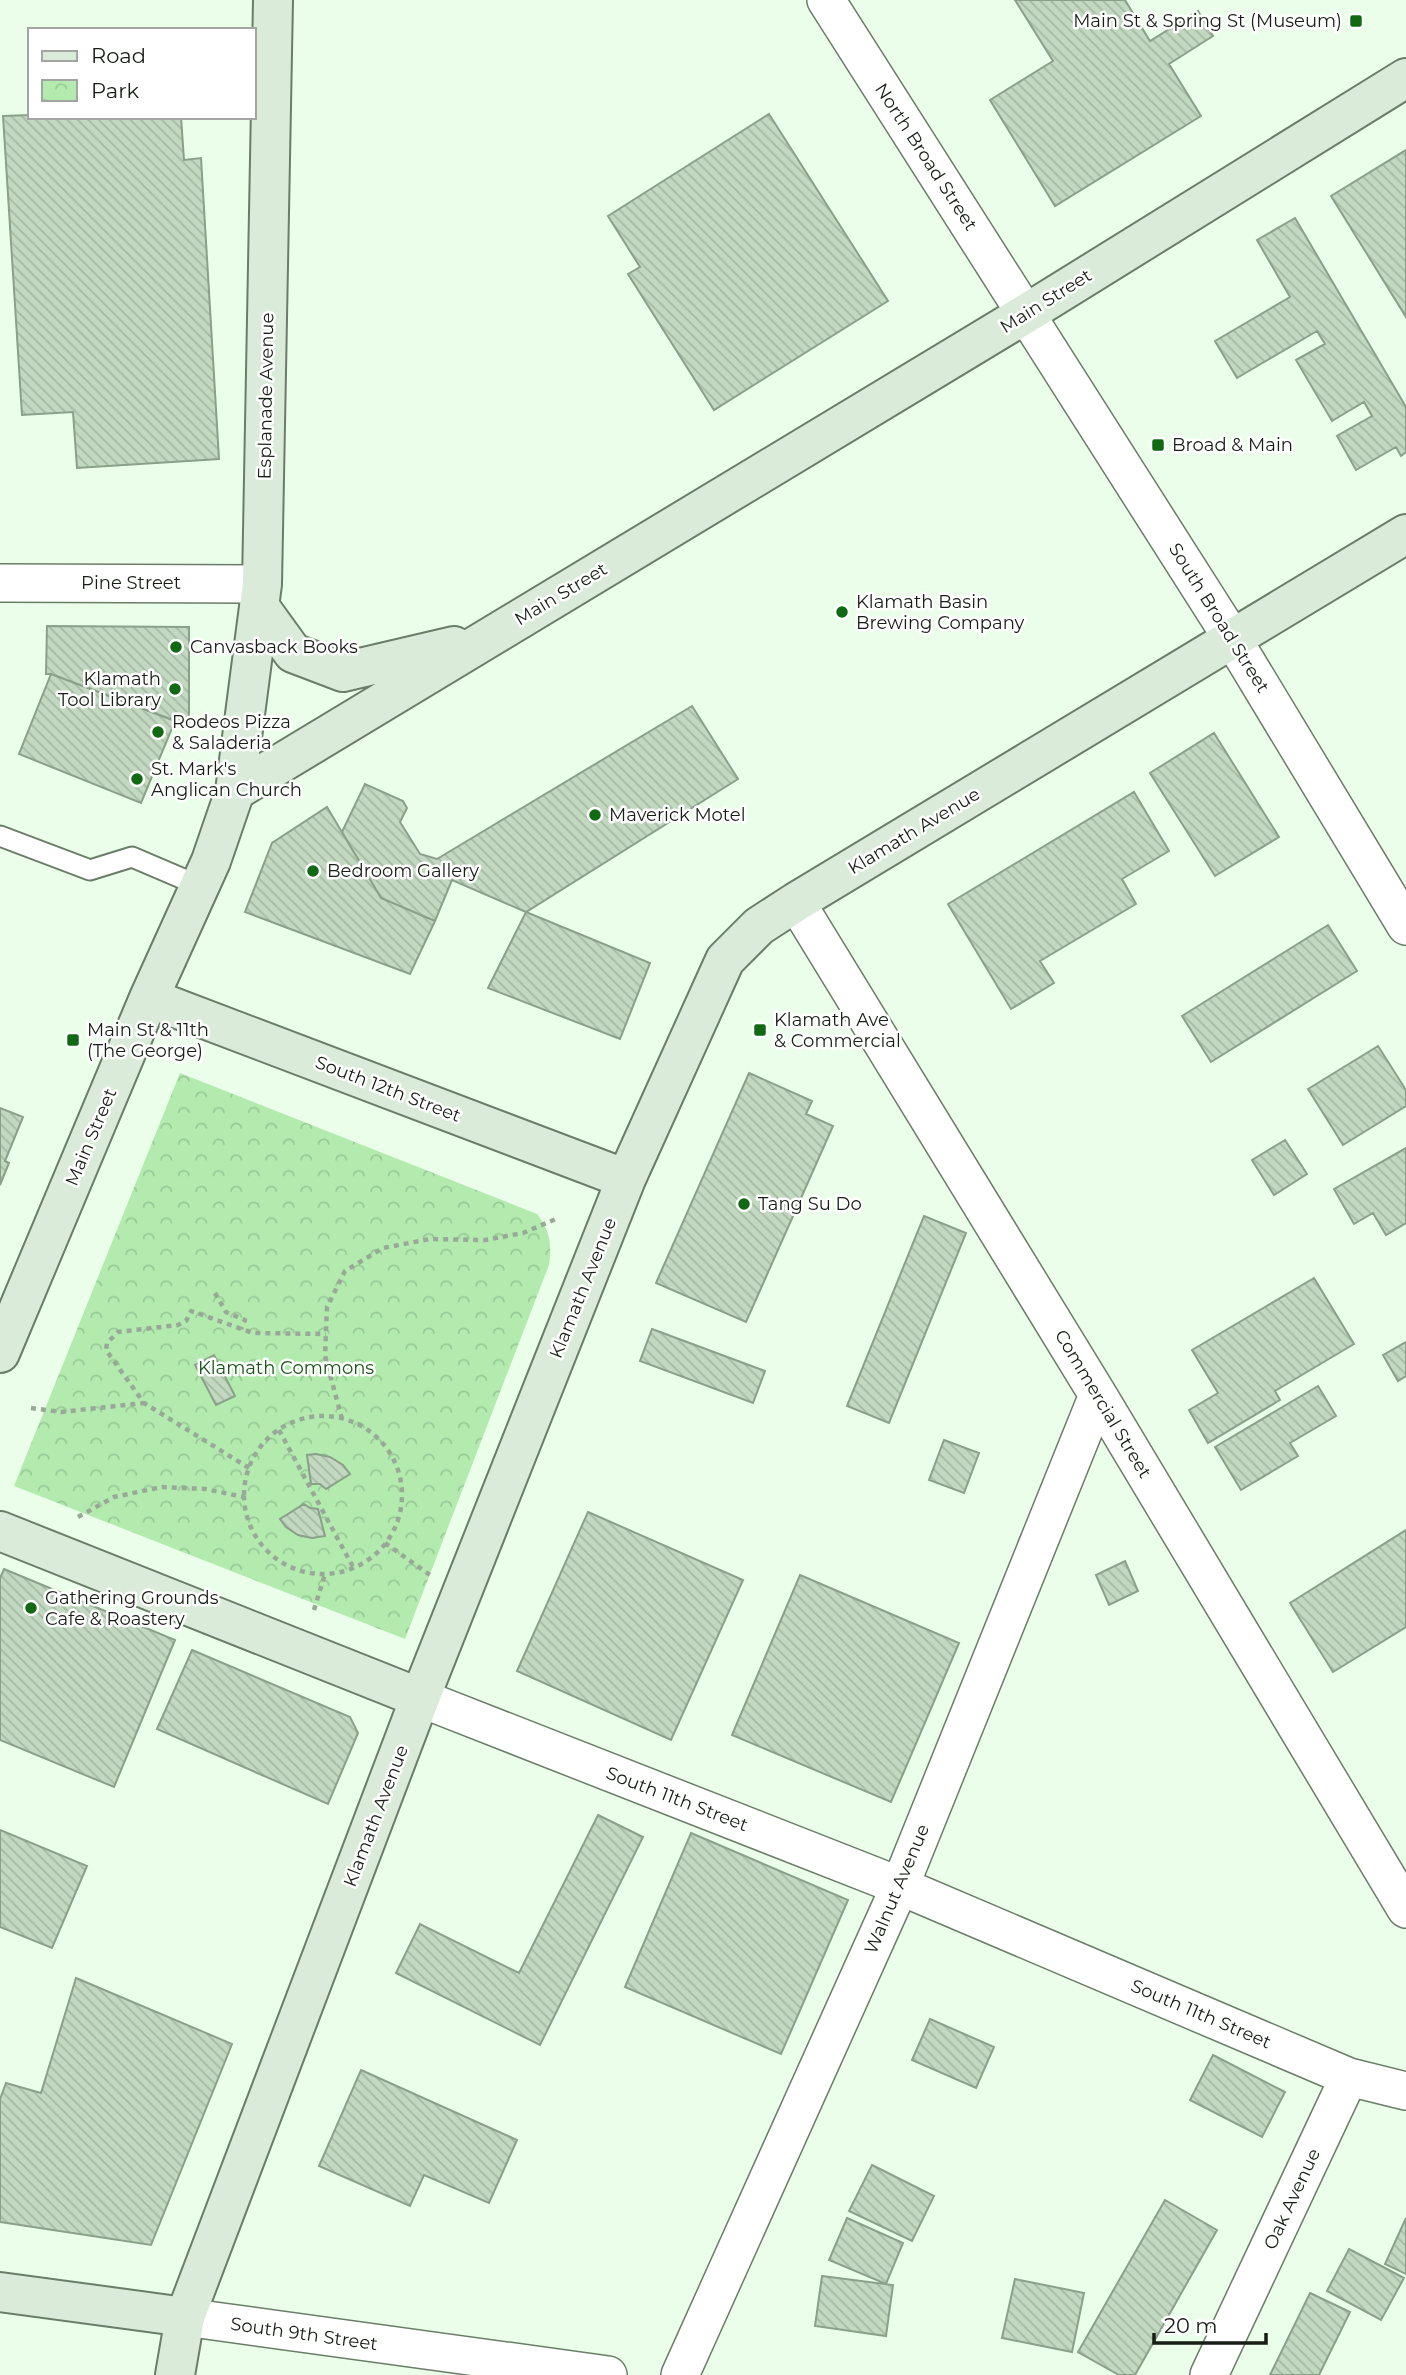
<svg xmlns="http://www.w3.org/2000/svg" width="1406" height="2375" font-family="Montserrat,sans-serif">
  <defs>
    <pattern id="park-crowns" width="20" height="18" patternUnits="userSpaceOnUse" patternTransform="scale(1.75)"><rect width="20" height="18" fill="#b3ebaf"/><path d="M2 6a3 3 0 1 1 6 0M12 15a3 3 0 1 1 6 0" fill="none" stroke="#99c996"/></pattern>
    <pattern id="building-back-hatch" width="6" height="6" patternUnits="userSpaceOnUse" patternTransform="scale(1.75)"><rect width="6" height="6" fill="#c2d8c0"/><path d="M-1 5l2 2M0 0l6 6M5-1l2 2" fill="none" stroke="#a6b9a4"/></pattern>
  </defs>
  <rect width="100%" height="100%" fill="#ebfeea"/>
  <path fill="url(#park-crowns)" d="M180 1073 537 1214C550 1230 552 1245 549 1265L405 1639 14 1486Z"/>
  <path fill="url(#building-back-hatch)" stroke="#8aa089" stroke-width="2" d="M1015 0H1125L1150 41 1198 11 1213 36 1169 64 1201 116 1055 206 990 100 1053 61Z
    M769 114 888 301 714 410 628 274 640 267 608 216Z
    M30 115V117H181L184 160 201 158 219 459 77 468 73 412 22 415 3 116Z
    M1406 150V317L1331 196Z
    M1295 218 1406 407V452L1401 456 1396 447 1356 470 1337 436 1372 416 1364 402 1332 421 1296 360 1325 344 1317 331 1237 378 1215 341 1290 297 1257 240Z
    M47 626 189 627V726L51 674H46Z
    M51 674 175 721 141 803 19 754Z
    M692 706 738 779 526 912 452 880 435 921 381 898 342 832 365 784 403 801 407 808 400 822 420 854 437 859Z
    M1214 733 1279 837 1215 876 1150 773Z
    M1134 792 1169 851 1122 879 1136 904 1040 961 1054 983 1011 1009 948 904Z
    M327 807 381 898 435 921 410 974 245 912 272 843Z
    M526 912 650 963 620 1039 488 988Z
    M1328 925 1357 971 1211 1062 1182 1016Z
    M1378 1046 1406 1090V1106L1343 1145 1308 1089Z
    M749 1073 812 1101 806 1114 833 1126 746 1322 656 1283Z
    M0 1108 23 1117 5 1161 9 1163 0 1185Z
    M1285 1140 1307 1174 1274 1195 1252 1160Z
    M1406 1148V1223L1386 1235 1373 1213 1354 1224 1334 1189Z
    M924 1216 966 1233 889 1423 847 1406Z
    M1314 1278 1354 1344 1275 1391 1280 1400 1208 1443 1189 1410 1218 1393 1192 1350Z
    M652 1329 765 1371 753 1403 640 1361Z
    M1406 1342V1376L1398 1381 1383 1355Z
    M214 1355 235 1396 216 1405 195 1365Z
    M1318 1386 1336 1416 1290 1443 1298 1456 1241 1490 1215 1447Z
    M944 1440 979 1453 964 1493 929 1480Z
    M316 1454 330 1457 343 1465 350 1474 326 1489 320 1484H311L307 1455Z
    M304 1504 310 1508 318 1509 325 1536 312 1538 298 1535 286 1527 280 1519Z
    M588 1512 743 1580 671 1740 517 1671Z
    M1406 1530V1627L1333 1672 1290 1603Z
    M1125 1561 1138 1591 1109 1605 1096 1575Z
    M4 1569 175 1640 114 1787 0 1740V1578Z
    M800 1575 959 1643 891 1802 732 1735Z
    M192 1650 350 1717 358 1733 328 1804 157 1729Z
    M598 1815 643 1837 540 2045 396 1973 420 1924 519 1973Z
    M0 1830 87 1866 52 1948 0 1927Z
    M691 1833 848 1900 781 2054 625 1987Z
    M76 1978 232 2044 151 2245 0 2222V2099L6 2083 41 2093Z
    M930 2019 994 2047 976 2088 912 2060Z
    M1213 2055 1285 2092 1262 2137 1190 2100Z
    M361 2070 517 2140 489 2203 424 2175 410 2206 319 2166Z
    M872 2165 934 2196 912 2241 849 2211Z
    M1165 2200 1217 2230 1135 2375H1119L1078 2352Z
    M847 2218 903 2243 886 2284 829 2260Z
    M1406 2218V2274L1385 2264Z
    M1349 2249 1404 2278 1381 2320 1327 2291Z
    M822 2276 893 2285 886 2336 815 2326Z
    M1015 2279 1084 2293 1072 2352 1002 2338Z
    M1310 2293 1350 2312 1319 2375H1270Z"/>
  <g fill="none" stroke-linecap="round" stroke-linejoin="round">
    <g stroke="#697d67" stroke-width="23">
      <path id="lane" d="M0 836 90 870 132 857 200 886"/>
    </g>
    <g stroke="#697d67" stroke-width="40">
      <path id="street" d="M826 0 1232 638 1406 926
        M0 583 262 584
        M796 902 1098 1395 1406 1909
        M420 1698 900 1886 1349 2077
        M185 2317 608 2375
        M680 2375 900 1886 1098 1395
        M1209 2375 1349 2077 1406 2091"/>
    </g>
    <g stroke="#697d67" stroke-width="42">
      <path id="secondary" d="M259 606 293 653 343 672 454 646
        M235 791 1027 313 1406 78
        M149 998 626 1179
        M0 1353 149 998 211 861 235 791 262 584 273 0
        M0 1531 420 1698
        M0 2292 185 2317
        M175 2375 185 2317 420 1698 626 1179 725 960 759 926 796 902 1406 534"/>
    </g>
    <path stroke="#99a898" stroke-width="4.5" stroke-dasharray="5 5" stroke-linecap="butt" d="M215 1293 226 1312 245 1320 241 1329
      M31 1408 61 1412 144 1403
      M244 1495a79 79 0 1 1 158 0a79 79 0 1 1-158 0Z
      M342 1419 325 1356 327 1307 345 1271 383 1248 430 1239 485 1240 523 1233 556 1219
      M279 1430 353 1567
      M249 1468 144 1403 106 1350 107 1343 118 1332 178 1325 186 1321 191 1311 253 1333 326 1334
      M78 1517 114 1497 162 1487 205 1489 244 1497
      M385 1543 430 1575
      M314 1610 325 1574"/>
    <use href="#lane" stroke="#fff" stroke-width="19"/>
    <use href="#street" stroke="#fff" stroke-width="37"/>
    <use href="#secondary" stroke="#daecd9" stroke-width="38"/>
  </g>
  <g fill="#116a13" stroke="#fff" stroke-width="2.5">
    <rect x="1349" y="14" width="14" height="14" rx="3.5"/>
    <rect x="1151" y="438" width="14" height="14" rx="3.5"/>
    <circle cx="842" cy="612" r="7"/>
    <circle cx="176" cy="647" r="7"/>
    <circle cx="175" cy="689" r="7"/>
    <circle cx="158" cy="732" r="7"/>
    <circle cx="137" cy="779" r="7"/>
    <circle cx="595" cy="815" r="7"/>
    <circle cx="313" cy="871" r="7"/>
    <rect x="753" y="1023" width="14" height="14" rx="3.5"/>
    <rect x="66" y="1033" width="14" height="14" rx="3.5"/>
    <circle cx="744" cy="1204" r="7"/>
    <circle cx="31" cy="1608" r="7"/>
  </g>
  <g text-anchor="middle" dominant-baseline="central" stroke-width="5" stroke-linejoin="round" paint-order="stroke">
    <g font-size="18" fill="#161e15" stroke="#fff" text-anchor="start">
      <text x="1342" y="21" text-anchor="end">Main St &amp; Spring St (Museum)</text>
      <text x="1172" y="445">Broad &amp; Main</text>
      <text x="856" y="602">Klamath Basin<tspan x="856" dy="21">Brewing Company</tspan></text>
      <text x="190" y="647">Canvasback Books</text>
      <text x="161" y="679" text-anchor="end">Klamath<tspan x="161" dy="21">Tool Library</tspan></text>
      <text x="172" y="722">Rodeos Pizza<tspan x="172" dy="21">&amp; Saladeria</tspan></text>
      <text x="151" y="769">St. Mark's<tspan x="151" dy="21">Anglican Church</tspan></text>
      <text x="609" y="815">Maverick Motel</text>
      <text x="327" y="871">Bedroom Gallery</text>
      <text x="774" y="1020">Klamath Ave<tspan x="774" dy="21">&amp; Commercial</tspan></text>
      <text x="87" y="1030">Main St &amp; 11th<tspan x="87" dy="21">(The George)</tspan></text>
      <text x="758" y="1204">Tang Su Do</text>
      <text x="45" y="1598">Gathering Grounds<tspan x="45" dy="21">Cafe &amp; Roastery</tspan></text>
    </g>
    <g font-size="18" fill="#161e15" stroke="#fff">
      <text transform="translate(926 157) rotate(57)">North Broad Street</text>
      <text transform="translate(1046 301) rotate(-32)">Main Street</text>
      <text transform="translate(266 396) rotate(-89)">Esplanade Avenue</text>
      <text x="131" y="583">Pine Street</text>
      <text transform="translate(561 594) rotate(-31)">Main Street</text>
      <text transform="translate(1219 618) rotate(58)">South Broad Street</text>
      <text transform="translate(914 831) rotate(-31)">Klamath Avenue</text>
      <text transform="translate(388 1089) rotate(21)">South 12th Street</text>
      <text transform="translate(91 1137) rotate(-67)">Main Street</text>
      <text transform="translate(583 1288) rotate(-68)">Klamath Avenue</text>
      <text transform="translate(1103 1404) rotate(59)">Commercial Street</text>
      <text transform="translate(677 1799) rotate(21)">South 11th Street</text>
      <text transform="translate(376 1816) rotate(-69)">Klamath Avenue</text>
      <text transform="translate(897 1889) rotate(-67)">Walnut Avenue</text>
      <text transform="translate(1201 2014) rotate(23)">South 11th Street</text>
      <text transform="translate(1292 2199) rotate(-65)">Oak Avenue</text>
      <text transform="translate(304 2334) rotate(8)">South 9th Street</text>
    </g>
    <g font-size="18" fill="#185317" stroke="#fff">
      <text x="286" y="1368">Klamath Commons</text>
    </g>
  </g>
  <rect x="28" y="28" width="228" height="91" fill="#ffffff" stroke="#a2a5a1" stroke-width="2"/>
  <rect x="42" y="51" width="35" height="10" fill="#daecd9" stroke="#a2a5a1" stroke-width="2"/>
  <text x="91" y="63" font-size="21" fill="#161e15">Road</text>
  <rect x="42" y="80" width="35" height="21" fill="url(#park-crowns)" stroke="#a2a5a1" stroke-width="2"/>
  <text x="91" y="98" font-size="21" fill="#161e15">Park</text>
  <path d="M1154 2333v10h112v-10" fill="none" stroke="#161e15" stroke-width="3.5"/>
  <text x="1164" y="2333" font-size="21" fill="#161e15" stroke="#ffffff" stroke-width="5" paint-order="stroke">20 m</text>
</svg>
